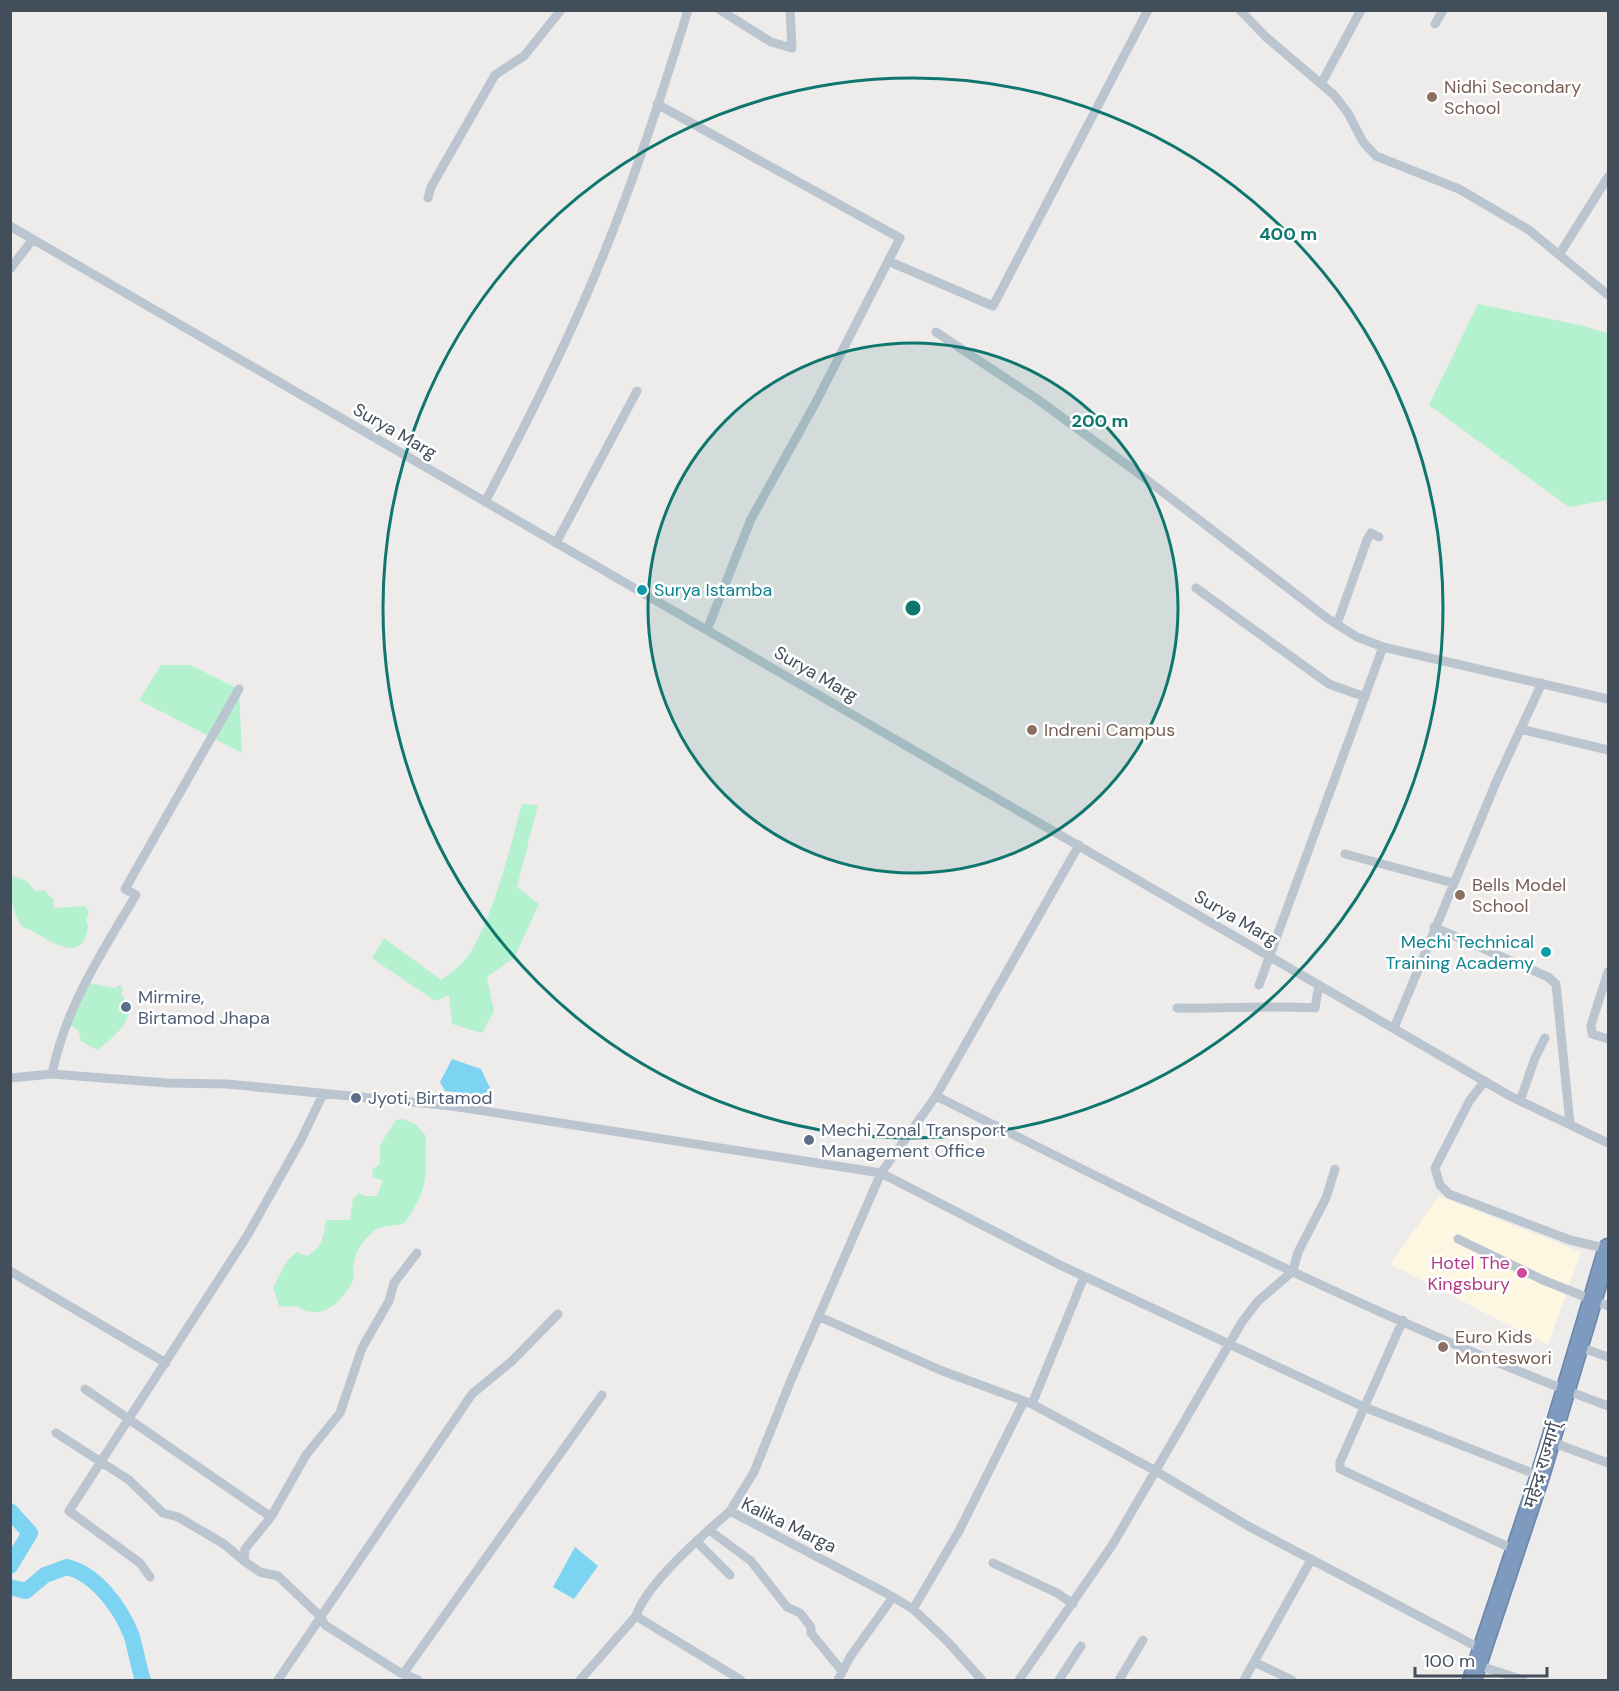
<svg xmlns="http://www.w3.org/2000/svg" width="1619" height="1691" font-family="'DM Sans','Noto Sans Devanagari',sans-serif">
  <rect width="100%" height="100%" fill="#eeebeb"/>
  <path fill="#fdf6e0" d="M1439 1196 1581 1252 1548 1345 1390 1264Z"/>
  <path fill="#b4f1ce" d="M1478 304 1584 326 1608 334V500L1569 507 1429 405Z
    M161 665H190L239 689 242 753 139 700Z
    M522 804 538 805 517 887 539 904 514 958 487 977 494 1011 482 1033 452 1024 449 995 435 1001 372 958 384 938 441 980C451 973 464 963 471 952 495 910 509 851 522 804Z
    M14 876 28 882 35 891 44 890 54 900V908L85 906 89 911 86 922 88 925C84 966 52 942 32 931 28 928 23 929 20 924 12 910 10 895 11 879Z
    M90 983 115 988 120 985 123 990 121 994 131 1008C124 1030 115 1036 97 1050L81 1041 79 1032 71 1025 74 1006 83 987Z
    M403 1119 416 1125 426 1136C425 1180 430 1185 405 1223 396 1226 384 1225 377 1229 360 1240 350 1260 354 1279 344 1297 330 1317 306 1311 303 1311 301 1307 298 1307 292 1305 286 1308 279 1306L273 1287 287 1261 297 1252 307 1256C322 1248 324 1236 326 1220H350L353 1199 359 1193 365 1196H377L383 1181 373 1177 372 1170 380 1164V1145L396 1120Z"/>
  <path fill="#7dd4f2" d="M452 1059 481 1069 491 1090 482 1095 445 1091 440 1082Z
    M575 1547 598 1566 574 1599 553 1587Z"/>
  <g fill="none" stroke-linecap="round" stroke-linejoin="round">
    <path stroke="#7dd4f2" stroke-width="16" d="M10 1511 30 1533 10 1566
      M10 1587 26 1591 45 1575 67 1567C96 1574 120 1607 131 1634 136 1649 138 1666 143 1680"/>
    <g stroke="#6986ab" stroke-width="21">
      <path id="highway" d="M1472 1680 1540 1476 1608 1248"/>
    </g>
    <path stroke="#bac5cf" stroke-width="9" d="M720 10 771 42 792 48 790 10
      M1240 10 1266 37 1334 95 1348 113 1363 142 1376 156 1459 189 1529 230 1608 295
      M1435 24 1443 10
      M1321 84 1361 10
      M657 104 900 238 816 402 751 519 707 630
      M428 198 431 187 495 75 524 56 561 10
      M10 226 1510 1096 1608 1143
      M1559 255 1608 177
      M888 261 993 306 1148 10
      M10 269 33 239
      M936 332 1037 399 1134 470 1327 618 1357 637 1383 647 1608 699
      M485 502C522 432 558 362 589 289 628 199 659 104 688 10
      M556 543 637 391
      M1196 588 1329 684 1365 697
      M1337 624 1367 540 1371 533 1379 537
      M1520 729 1608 750
      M1345 854 1453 883
      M1434 927 1548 977 1556 984 1570 1124
      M1608 972 1591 1025 1592 1034 1608 1039
      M1259 985 1383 647
      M1177 1008C1223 1009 1268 1005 1315 1008L1319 985
      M1394 1028 1497 780 1542 683
      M52 1074C65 1008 102 952 136 895L125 889 239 689
      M10 1078 52 1074 167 1083 227 1084 452 1106 881 1173 1060 1265 1364 1407 1540 1476
      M1485 1081 1470 1100 1435 1168 1440 1185 1449 1194 1570 1240 1608 1249
      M936 1096C1156 1206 1377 1320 1608 1406
      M1520 1101 1535 1058 1545 1038
      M1458 1239 1543 1280 1608 1306
      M417 1253 394 1283 389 1301 362 1348 340 1413 306 1455 271 1517 245 1549 244 1561 260 1572 278 1576 321 1617 325 1625 399 1672 418 1680
      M10 1271 166 1363
      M820 1317 940 1370 1032 1404 1154 1470 1248 1526 1483 1650
      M1403 1320 1340 1462V1469L1515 1550
      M1577 1346 1608 1357
      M85 1389 271 1517
      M1032 1404 1084 1277
      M56 1433 129 1480 163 1513 178 1517 224 1544 244 1561
      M1549 1441 1608 1463
      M730 1511 754 1472 791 1380 881 1173 936 1096 1079 845
      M709 1530 751 1561 787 1607 800 1613 811 1627V1633L842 1671
      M698 1543 730 1575
      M993 1563 1057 1593 1073 1604
      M150 1577 140 1563 69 1511 247 1236 301 1140 323 1094
      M913 1609 959 1531 1024 1401
      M636 1616 741 1680
      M1254 1662 1292 1680
      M1477 1665 1523 1680
      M403 1674 602 1395
      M278 1680 472 1394 512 1361 558 1314
      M580 1680 636 1616C646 1584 704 1534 730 1511L886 1593 913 1609 947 1641 982 1680
      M838 1680 850 1657 893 1597
      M1019 1680 1113 1544 1242 1322 1258 1301 1293 1271 1298 1252 1326 1198 1335 1169
      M1059 1680 1081 1646
      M1119 1680 1143 1640
      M1244 1680 1311 1560"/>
    <use href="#highway" stroke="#7e9bbf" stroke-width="18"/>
  </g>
  <circle cx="913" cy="608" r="265" fill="#0f766e" fill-opacity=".12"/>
  <g fill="none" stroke="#0f766e" stroke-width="3">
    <circle cx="913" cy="608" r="265"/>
    <circle cx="913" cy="608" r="530"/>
  </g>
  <g fill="#8d6e63" stroke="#fff" stroke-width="2">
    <circle cx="1432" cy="97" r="6"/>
    <circle cx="1032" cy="730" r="6"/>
    <circle cx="1460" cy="895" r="6"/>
    <circle cx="1443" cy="1347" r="6"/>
  </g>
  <g fill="#0f9aa8" stroke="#fff" stroke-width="2">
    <circle cx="642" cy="590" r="6"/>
    <circle cx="1546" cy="952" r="6"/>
  </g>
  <g fill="#5c6f8a" stroke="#fff" stroke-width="2">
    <circle cx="126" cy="1007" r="6"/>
    <circle cx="356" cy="1098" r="6"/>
    <circle cx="809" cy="1140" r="6"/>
  </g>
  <circle fill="#d1479c" stroke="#fff" stroke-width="2" cx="1522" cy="1273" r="6"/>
  <g text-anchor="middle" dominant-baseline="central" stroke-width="5" stroke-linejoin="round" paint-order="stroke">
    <g font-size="18" fill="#785e54" stroke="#fff" text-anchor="start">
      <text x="1444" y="87">Nidhi Secondary<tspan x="1444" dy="21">School</tspan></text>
      <text x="1044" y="730">Indreni Campus</text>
      <text x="1472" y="885">Bells Model<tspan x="1472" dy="21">School</tspan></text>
      <text x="1455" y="1337">Euro Kids<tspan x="1455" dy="21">Monteswori</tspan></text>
    </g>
    <g font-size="18" fill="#424e5a" stroke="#fff">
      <text transform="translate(395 431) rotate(30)">Surya Marg</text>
      <text transform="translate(816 674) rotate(30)">Surya Marg</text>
      <text transform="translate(1236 918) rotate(30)">Surya Marg</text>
      <text transform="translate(1542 1465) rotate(-73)">महेन्द्र राज्मार्ग्</text>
      <text transform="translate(789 1525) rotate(26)">Kalika Marga</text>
    </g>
    <g font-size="18" fill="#0d838f" stroke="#fff" text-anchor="start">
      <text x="654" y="590">Surya Istamba</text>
      <text x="1534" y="942" text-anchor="end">Mechi Technical<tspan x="1534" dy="21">Training Academy</tspan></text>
    </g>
    <g font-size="18" fill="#4e5e75" stroke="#fff" text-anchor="start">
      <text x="138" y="997">Mirmire,<tspan x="138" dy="21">Birtamod Jhapa</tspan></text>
      <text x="368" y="1098">Jyoti, Birtamod</text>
      <text x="821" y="1130">Mechi Zonal Transport<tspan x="821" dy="21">Management Office</tspan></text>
    </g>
    <g font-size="18" fill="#b23c85" stroke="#fff" text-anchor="end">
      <text x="1510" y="1263">Hotel The<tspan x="1510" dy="21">Kingsbury</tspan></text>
    </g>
  </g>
  <circle cx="913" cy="608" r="9" fill="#0f766e" stroke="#fff" stroke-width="3"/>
  <g font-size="18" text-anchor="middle" font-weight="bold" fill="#0f766e" stroke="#fff" stroke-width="5" stroke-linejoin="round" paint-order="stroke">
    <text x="1288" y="240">400 m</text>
    <text x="1100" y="427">200 m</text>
  </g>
  <rect width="1619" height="1691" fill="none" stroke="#424e5a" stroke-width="24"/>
  <path d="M1415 1667v9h132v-9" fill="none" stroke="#424e5a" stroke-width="3"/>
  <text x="1424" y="1667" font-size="18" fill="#424e5a" stroke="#ffffff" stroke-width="4.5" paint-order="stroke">100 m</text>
</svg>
